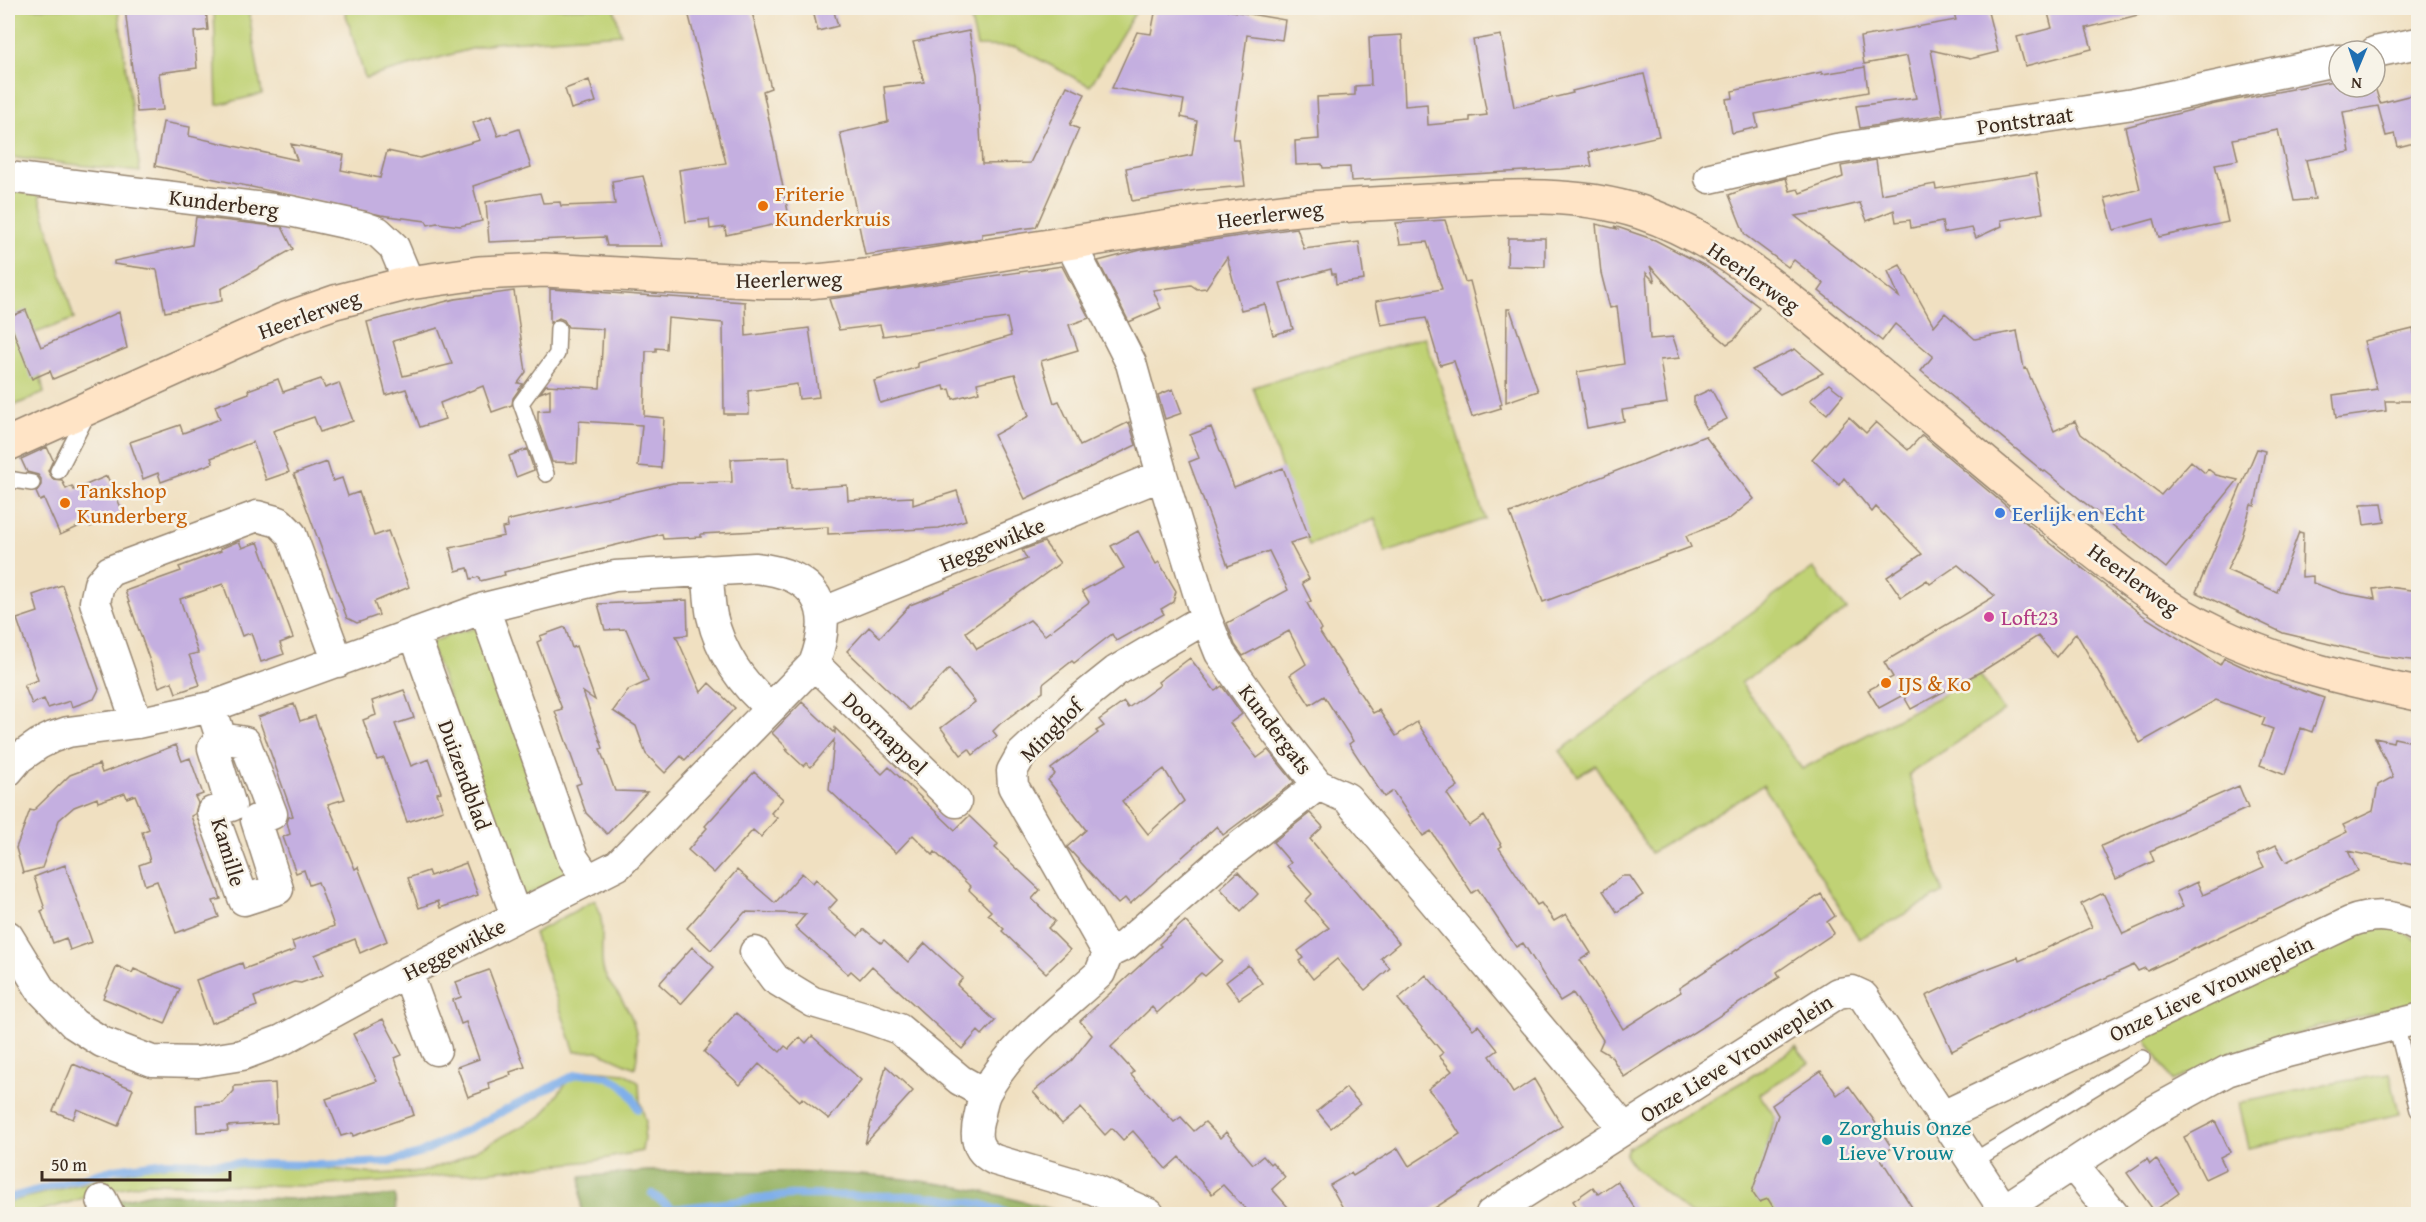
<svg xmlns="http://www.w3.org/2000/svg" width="2426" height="1222" font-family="'Gentium Book Plus',serif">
  <rect width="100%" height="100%" fill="#f7f3e8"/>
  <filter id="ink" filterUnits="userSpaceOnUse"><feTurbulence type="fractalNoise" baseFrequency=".0167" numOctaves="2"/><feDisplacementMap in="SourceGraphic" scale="12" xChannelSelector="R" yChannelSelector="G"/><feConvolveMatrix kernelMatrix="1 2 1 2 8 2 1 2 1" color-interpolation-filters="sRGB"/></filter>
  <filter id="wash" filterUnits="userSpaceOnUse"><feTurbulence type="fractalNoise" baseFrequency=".008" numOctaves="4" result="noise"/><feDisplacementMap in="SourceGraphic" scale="24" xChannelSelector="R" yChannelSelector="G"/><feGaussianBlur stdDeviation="1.35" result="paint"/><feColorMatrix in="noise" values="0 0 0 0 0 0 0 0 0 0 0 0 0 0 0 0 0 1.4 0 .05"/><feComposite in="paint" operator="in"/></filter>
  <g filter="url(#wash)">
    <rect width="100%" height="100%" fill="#f0e0c1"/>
    <path fill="#c0d275" stroke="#7e7e4a" stroke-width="1.5" d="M8 8H118L140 172 8 157Z
      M214 8H248L262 94 217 105Z
      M344 8H614L621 34 493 43 365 78Z
      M968 8H1138L1090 86 1016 47 977 46Z
      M8 181 35 183 74 319 32 334 44 393 8 408Z
      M1425 337 1485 519 1385 553 1375 519 1309 545 1253 387Z
      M1813 568 1847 610 1741 683 1802 769 1980 675 2004 711 1909 774 1943 893 1859 939 1763 785 1651 853 1595 765 1578 776 1560 751Z
      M480 627 569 873 521 898 430 643 452 634Z
      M595 900C607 924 599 944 603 969 605 979 614 989 620 997 636 1019 641 1042 635 1068L597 1051 575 1052 534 933Z
      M2398 928 2418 942V1002L2311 1029 2252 1047 2172 1081 2142 1033 2364 929Z
      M1796 1047 1809 1063 1759 1094 1775 1117 1758 1181 1780 1214H1690L1636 1169 1625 1155 1628 1148 1747 1079Z
      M589 1070 625 1073 639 1083 640 1101 646 1122 642 1151 593 1161 379 1182 310 1186 146 1183 114 1189 30 1214H8V1202L144 1168 218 1160 308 1166 374 1174 421 1172 457 1160 542 1116 572 1075Z
      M2390 1074 2399 1114 2249 1148 2239 1103 2344 1081Z"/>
    <path fill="#98b466" stroke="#6a6f42" stroke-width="1.5" d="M647 1171C770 1172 894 1167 1013 1199 1031 1204 1049 1207 1066 1214H581V1177Z
      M151 1193 335 1201 395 1195 396 1214H124L116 1201Z"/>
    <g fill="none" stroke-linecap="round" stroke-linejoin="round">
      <path stroke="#7fafea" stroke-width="8" d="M652 1194 673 1209 791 1195 923 1196 981 1204 1010 1214
        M8 1198 115 1169 165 1162 319 1165 388 1162 419 1154 575 1075C604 1070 628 1081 638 1109"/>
    </g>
    <g id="blocks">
      <path fill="#c4afe0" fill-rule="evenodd" d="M125 8H191V11L206 9 208 30 194 32 197 68 159 73 163 110 137 112Z
        M687 8H751L771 88 763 91 790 221 726 235 725 227 710 229 709 219 686 222 679 170 726 163Z
        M828 8H833L838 26 818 31 813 11Z
        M1156 8H1215L1285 20 1282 40 1247 35 1233 139H1239L1245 186 1197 190 1132 201 1126 168 1192 155 1197 121 1181 117 1184 100 1112 88 1137 32 1151 34Z
        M1981 8H1987L1998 52 1970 59 1931 50 1943 115 1860 128 1856 106 1916 98 1907 56 1864 64 1860 37 1956 20 1954 13Z
        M2069 8H2137L2138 15 2086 28 2092 49 2025 66 2017 37 2052 28 2048 13Z
        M969 31 977 74 982 164 1030 163 1067 86 1085 94 1070 125 1079 129 1036 227 982 234V238L966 241 865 255 840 133 888 122 884 87 924 82 913 42Z
        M1402 35 1405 106 1427 104 1428 125 1470 121V117L1487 115 1473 40 1501 35 1514 107 1573 93 1572 91 1644 74 1659 136 1589 152 1592 166 1561 169 1351 181 1350 167 1323 168 1322 164 1296 165 1295 141 1319 139 1317 97 1355 95V86L1371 85 1369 37Z
        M1865 67 1868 92 1755 114 1758 127 1732 133 1726 99 1733 98 1732 91 1822 72V74Z
        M589 80 596 102 571 109 565 89Z
        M2338 80 2339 87H2375L2380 103 2416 94 2418 105V142L2398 147 2395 134 2386 136 2378 106 2343 112 2350 152 2306 160 2315 199 2294 201 2278 130 2233 139 2238 160 2215 164 2228 222 2159 237 2154 219 2114 230 2105 198 2140 189 2125 127 2215 104Z
        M491 116 498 136 519 129 531 167 473 186 482 221 460 226 437 223 428 225 426 221 381 215 155 166 163 122 190 127 189 136 297 160 291 144 344 155 341 170 380 178 387 151 420 158 480 140 473 123Z
        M1876 160 1881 194 1935 184 1936 189 2036 173 2043 213 2001 220 2002 226 1976 238 1972 228 1944 233 1942 222 1911 228 1910 220 1896 222 1894 210 1867 221 1860 203 1822 212 1795 216 1899 297 1888 271 1900 265 1934 326 1945 313 1975 339 2017 331 2024 369 2026 368 2054 431 2075 421 2081 434 2161 495 2191 461 2205 473 2208 469 2216 475 2238 480 2166 568 2045 471 2044 472 1921 371 1933 356 1895 324 1882 341 1819 291 1824 284 1794 260 1788 267 1745 235 1729 195 1750 187 1786 178 1790 191 1798 189 1800 193 1843 177 1841 166Z
        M643 176 663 246H607L605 237 489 242 486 202 540 193 543 203 560 202 561 206 615 204 612 181Z
        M196 217 282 227 293 249 221 289 222 301 165 312 157 270 114 264V261L192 245Z
        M1445 220 1465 282 1470 281 1502 404 1500 405 1501 408 1472 417 1454 361 1440 365 1426 318 1381 325 1376 301 1442 289 1427 242 1400 244 1396 223Z
        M1596 224 1617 229 1614 226 1655 240 1707 267 1759 307 1735 339 1727 344 1699 320 1650 266 1655 282 1646 273 1650 339 1673 337 1680 358 1660 360 1667 403 1622 410 1624 421 1587 428 1577 372 1624 364 1617 306 1610 308 1601 273Z
        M1297 228 1304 249 1359 242 1364 280 1336 284 1335 274H1332L1331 269 1280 283 1293 329 1273 335 1265 304 1241 310 1227 257 1206 288 1197 289 1191 285 1153 290 1161 308 1129 322 1098 261 1141 250Z
        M1508 238H1545V267L1507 266Z
        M1062 266 1089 318 1069 325 1078 350 1041 361 1054 403 1059 401 1080 446 1129 422 1136 445 1025 499 994 435 1029 416 1015 374 977 383 979 392 953 399 950 389 945 390 944 386 880 403 874 381 918 367V363L1011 336 1007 318 883 336 880 325 839 330 829 299Z
        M550 289 745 302 746 336 809 328 819 397 799 399 797 384 748 391 749 414H724L723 323 668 318 666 349 656 348V351H646L644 416 664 418 661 468 638 466 642 425 579 421 577 463 552 462 538 421V411L550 410V389L540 393 546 385 600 388 603 329 568 327 564 320 559 318 550 323Z
        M514 291 526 372 518 383 523 384 513 398 512 405 492 412 483 386 440 403 445 419 420 427 406 389 386 395 367 322 455 299ZM438 328 452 364 403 376 393 341Z
        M1507 309H1510L1538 391 1506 402Z
        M26 310 41 347 119 312 127 348 53 379 50 371 32 379 8 318Z
        M2413 329 2418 348V401H2385L2386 411 2336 418 2333 395 2377 389 2364 341Z
        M1795 349 1823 373 1780 394 1752 370Z
        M278 379 283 392 321 379 325 388 339 383 353 421 320 432 314 417 273 431 289 472 266 480 253 442 211 458 213 463 161 482 158 473 143 479 130 442 180 425 183 433 220 419 215 406 249 393 248 390Z
        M1829 384 1843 395 1827 414 1810 400Z
        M1173 389 1182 413 1165 419 1158 395Z
        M1711 389 1727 419 1706 429 1694 405V397Z
        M1849 417 1866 433 1876 422 1908 450 1922 435 2049 542 2145 617 2220 665 2224 658 2269 679 2324 698 2312 732 2301 728 2285 775 2260 765 2273 729 2262 725 2265 718 2216 700 2140 743 2076 633 2056 657 2038 636 1984 670 1911 709 1903 695 1879 708 1868 690 1893 677 1884 662 1995 596 1958 565 1930 584 1927 580 1901 597 1887 577 1922 554 1876 507 1872 512 1844 478 1839 485 1812 459Z
        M1211 427 1234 487 1283 468 1309 537 1290 543 1309 579 1302 583 1311 601 1307 603 1321 629 1319 631 1373 713 1379 710 1396 736 1417 722 1458 786 1447 794 1469 826 1484 816 1502 846 1499 848 1537 905 1541 903 1554 921 1566 914 1591 953 1580 960 1623 1029 1681 992 1679 988 1821 894 1835 916 1827 922 1834 933 1777 972 1780 977 1624 1077 1611 1056 1599 1049 1603 1040 1573 993 1560 1001 1523 943 1516 947 1478 889 1472 893 1431 831 1423 836 1393 791 1384 797 1349 744 1353 741 1324 696 1310 705 1290 675 1306 664 1289 631 1243 656 1235 645 1227 623 1288 590 1269 551 1228 566 1189 462 1199 458 1190 435Z
        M1705 436 1754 499 1729 519 1686 536 1691 547 1543 602 1510 513Z
        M47 447 53 460 48 471 53 479 62 480 66 489 72 486 74 490 107 476 123 512 90 527 89 522 60 535 44 499 40 501 36 492 41 485V479L38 475 27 472 21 459Z
        M527 449 534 470 516 477 509 456Z
        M2257 449 2265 451 2255 506 2251 505 2242 537 2227 570 2277 592 2299 532 2303 533 2302 577 2313 576V583L2342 593 2375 599 2373 589 2388 587 2418 591V661L2379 656 2283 633 2196 592Z
        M789 457 791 489 847 485 848 500 913 497V505L957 491 966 520 939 528 850 533 828 534V527L701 534V537L663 539 662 534 504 572 505 575 480 581 479 577 471 579 468 568 456 571 450 548 504 536 502 528 508 527 507 521 514 519 673 483 732 482 731 459Z
        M327 462 333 481 342 478 348 496 359 492 374 536 388 531 409 587 374 602 379 615 357 623 347 618 294 474Z
        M2382 503 2385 522 2364 525 2361 504Z
        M1138 531 1156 564 1159 562 1176 591 1173 602 1161 609 1164 614 1116 641 1112 634 1074 663 1072 661 1043 684V692L1000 724 993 731 997 736 973 755 969 749 961 755 941 728 975 702 949 669 909 710 847 651 869 627 880 637 910 605 1027 559 1022 550 1044 542 1060 563 966 632 977 649 1030 620 1045 635 1089 602 1082 591 1124 568 1111 546Z
        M239 541 242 548 258 542 293 638 280 643 284 654 261 662 251 633 242 636 223 584 180 599 198 653 189 655 200 685 176 693 172 682 159 687 125 591 181 571 179 567 221 551 220 549Z
        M62 585 99 689 94 699 72 707 70 701 48 708 44 699 32 704 24 685 38 680 17 619 38 612 33 595Z
        M687 600 688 635 676 636 701 692 709 683 735 708 685 760 681 756 665 773 646 754 636 726 613 711 628 690 648 681 626 629 605 630 598 604Z
        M565 627 572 648 576 646 595 700 583 692 603 748 600 749 615 791 647 792 607 834 586 813 576 785 581 783 555 711 562 709 537 642 541 640 540 636Z
        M1190 658 1215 691 1222 686 1242 714 1230 723 1257 758 1268 750 1294 782 1223 835 1217 826 1130 904 1125 898 1118 904 1067 847 1086 830 1048 780 1055 774 1051 769 1098 733 1096 731 1104 726 1099 720 1124 702 1128 708 1160 685 1158 682ZM1164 769 1184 801 1148 834 1122 801Z
        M404 690 414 718 395 724 411 766 429 759 441 792 437 793 443 810 407 822 384 758 377 760 363 720 376 715 372 701Z
        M802 702 835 733V728L882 774 889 767 955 830 969 816 998 844 995 848 1040 890 1032 899 1055 921 1048 928 1070 950 1046 973 1002 931 1004 929 988 914 991 911 969 890 971 887 935 852 933 855 913 835 896 853 829 790 834 740 811 767 806 763 803 766 786 750 788 749 772 733Z
        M294 704 300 721 315 716 345 799 328 804 355 869 358 867 387 941 360 953 355 939 315 955 323 975 301 983 294 982 254 997 257 1006 211 1023 196 980 242 963 244 969 295 950 292 942 334 926 318 882 309 885 304 870 296 873 283 837 290 834 287 822 289 817 293 816 258 717Z
        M2375 738 2393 742 2394 738 2418 743V866L2348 851 2358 871 2147 971 2145 968 2138 971 2134 965 2025 1014 1952 1051 1926 996 1963 978 2018 957 2019 961 2030 956 2092 927 2081 904 2103 893 2123 934 2183 907 2176 892 2197 882 2203 895 2264 867 2257 854 2276 845 2286 862 2347 832 2343 825 2373 811 2378 785 2393 777Z
        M176 745 182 761 190 758 203 794 195 797 198 803 195 814 191 816 221 899 213 901 219 917 176 933 157 881 145 885 139 865 150 861 142 832 149 829 135 795 127 798 125 793 98 802 97 798 74 807 59 820 42 868 23 873 16 848 30 810 33 811 70 775 99 764 102 773Z
        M754 772 783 799 771 813 777 818 761 837 753 830 714 873 688 850 707 828 705 826Z
        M2239 786 2248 808 2150 851 2154 861 2116 879 2101 846Z
        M1310 813 1323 827 1310 839 1399 943 1381 958 1390 968 1365 990 1337 959 1313 979 1299 961 1303 958 1298 951 1329 928 1305 901 1312 894 1287 866 1291 863 1273 842Z
        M466 863 478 895 440 908 438 901 419 908 408 878 428 871 430 876Z
        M65 865 92 942 70 950 66 938 53 943 41 911 45 909 34 877Z
        M737 870 775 903 802 873 813 883 816 879 837 900 828 910 858 936 864 929 881 943 884 940 908 962 925 943 963 978 957 985 995 1021 982 1035 978 1031 962 1049 872 966 860 979 851 971 848 974 795 927 806 914 745 912 711 950 687 928Z
        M1238 872 1258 894 1241 911 1220 888Z
        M1622 876H1630L1643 895 1617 912 1603 891Z
        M1185 921 1222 961 1205 976 1201 973 1157 1013 1152 1007 1111 1047 1134 1072 1131 1075 1174 1122 1181 1117 1194 1131 1205 1122 1220 1138 1226 1132 1253 1164 1263 1156 1270 1164 1272 1162 1285 1177 1272 1189 1295 1215H1251L1223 1185 1212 1194 1179 1157 1166 1169 1133 1131 1123 1140 1112 1128 1105 1135 1081 1108 1062 1124 1033 1092 1072 1060 1092 1035 1080 1021 1161 946 1159 944Z
        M692 947 714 967 681 1004 659 984Z
        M1248 965 1262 983 1239 999 1226 982Z
        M117 966 132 973 134 969 180 989 165 1024 103 998Z
        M489 970 525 1067 510 1072 511 1075 488 1083 490 1089 468 1097 457 1067 479 1059 466 1022 461 1024 453 1000 461 997 456 982Z
        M1426 975 1473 1029 1478 1025 1498 1050 1490 1056 1513 1093 1534 1079 1562 1126 1424 1215H1347L1330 1185 1351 1173 1353 1176 1398 1148 1409 1166 1460 1134 1441 1104 1428 1089 1452 1071 1439 1056 1443 1053 1398 999Z
        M736 1013 780 1052 785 1046 789 1049 800 1037 806 1043 812 1036 861 1080 829 1119 802 1098 800 1101 759 1064 740 1085 704 1052 711 1044 709 1043Z
        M383 1019 402 1055 395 1058 414 1115 353 1136 352 1133 341 1136 326 1099 377 1081 353 1034Z
        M73 1064 133 1089 118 1126 77 1109 73 1119 53 1111Z
        M886 1066 913 1091 865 1144Z
        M1821 1071 1837 1095 1849 1086 1873 1119 1892 1148 1879 1156 1917 1215H1778L1768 1199 1759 1202 1752 1192 1778 1115 1772 1105Z
        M275 1083 277 1123 227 1126 228 1131 197 1132 196 1105 223 1103 234 1091V1086Z
        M1346 1088 1360 1104 1331 1128 1317 1111Z
        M2215 1121 2230 1152 2220 1157 2226 1169 2205 1179 2184 1137Z
        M2147 1159 2150 1164 2156 1159 2179 1193 2154 1211 2127 1173Z
        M1617 1181 1639 1215H1566L1577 1207 1573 1201 1593 1187 1598 1194Z"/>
    </g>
  </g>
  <g filter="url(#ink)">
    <use href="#blocks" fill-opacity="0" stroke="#968570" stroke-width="1.5"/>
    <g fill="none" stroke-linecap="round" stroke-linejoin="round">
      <g stroke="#968570" stroke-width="18">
        <path id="service" d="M58 471 88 413
          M546 474 521 403 557 354 558 328
          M8 479 32 483
          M2396 1025 2418 1110
          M1972 1162 2142 1058"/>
      </g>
      <g stroke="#968570" stroke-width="33">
        <path id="minor" d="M2375 52 2418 43
          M8 177 290 211 364 227 378 232 394 247 409 283
          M1710 178 1836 149 2133 104 2339 60
          M1070 243 1131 363 1162 475 1206 618 1220 653 1276 732 1318 785 1347 798 1624 1128
          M707 570C709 585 709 601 712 616 720 652 742 685 771 708
          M484 608 573 858 588 880
          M822 613 1162 475
          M414 633 516 916
          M814 664 956 802
          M211 707 221 738 213 748 231 806 212 812 244 900 278 889 256 820 272 814 245 742 221 738
          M137 723 95 602 99 584 110 571 257 516 279 522 291 534 338 662
          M8 771 19 758 39 744 53 737 68 732 137 723 211 707 484 608 615 576 755 568C816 574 836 606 814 664L618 865 407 972 282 1040 242 1055 198 1062 152 1061 102 1042 74 1024 41 990 8 936
          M755 952 775 979 813 1002 868 1018 899 1029 960 1080 985 1094
          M1108 953 1125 945 1222 860 1318 785
          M407 972 436 1050
          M1943 1116 2350 922C2374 913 2395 914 2418 927
          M2072 1164 2113 1214
          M102 1200 109 1214
          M1149 1214 1093 1189 995 1160C976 1151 974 1137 979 1118 981 1110 982 1099 986 1092 1011 1045 1061 1009 1100 973L1108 953 1013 786 1012 771 1021 755 1076 703 1116 671 1206 618
          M1491 1214 1838 993 1852 991 1863 996 2004 1210
          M1997 1214 2147 1115 2227 1071 2287 1052 2418 1019"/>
      </g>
      <g stroke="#968570" stroke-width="36">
        <path id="secondary" d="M8 444 283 320 335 302 409 283 479 273 545 270 767 282H808L865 276C1004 254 1142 229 1281 211 1330 205 1378 204 1427 201 1498 197 1571 190 1640 212 1725 240 1794 303 1861 359 1934 419 2005 481 2079 540 2121 573 2165 609 2214 632 2283 665 2344 679 2418 694"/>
      </g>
      <use href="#service" stroke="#fff" stroke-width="15"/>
      <use href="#minor" stroke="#fff" stroke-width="30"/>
      <use href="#secondary" stroke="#ffe4c6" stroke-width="33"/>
    </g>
  </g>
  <g fill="#e8710a" stroke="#f7f3e8" stroke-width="2">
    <circle cx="763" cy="206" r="6"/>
    <circle cx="65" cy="503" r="6"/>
    <circle cx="1886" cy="683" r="6"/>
  </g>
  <circle fill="#3f7fe0" stroke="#f7f3e8" stroke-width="2" cx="2000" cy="513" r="6"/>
  <circle fill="#d1479c" stroke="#f7f3e8" stroke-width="2" cx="1989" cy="617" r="6"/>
  <circle fill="#0f9aa8" stroke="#f7f3e8" stroke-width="2" cx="1827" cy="1140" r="6"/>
  <g text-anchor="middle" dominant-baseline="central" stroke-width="5" stroke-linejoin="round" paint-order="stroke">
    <g font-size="22" fill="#3b2a1e" stroke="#f7f3e8">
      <text transform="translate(2025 120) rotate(-8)">Pontstraat</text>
      <text transform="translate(224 203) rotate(7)">Kunderberg</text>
      <text transform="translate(1270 214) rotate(-7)">Heerlerweg</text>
      <text transform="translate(1754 277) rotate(35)">Heerlerweg</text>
      <text transform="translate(789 279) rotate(-1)">Heerlerweg</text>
      <text transform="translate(309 314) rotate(-20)">Heerlerweg</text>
      <text transform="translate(992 544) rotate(-22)">Heggewikke</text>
      <text transform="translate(2134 579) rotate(36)">Heerlerweg</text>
      <text transform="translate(1276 729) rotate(53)">Kundergats</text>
      <text transform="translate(1051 730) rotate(-45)">Minghof</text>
      <text transform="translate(885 733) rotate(44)">Doornappel</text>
      <text transform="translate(465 775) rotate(70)">Duizendblad</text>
      <text transform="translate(229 852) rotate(73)">Kamille</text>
      <text transform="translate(454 949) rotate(-27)">Heggewikke</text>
      <text transform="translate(2211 988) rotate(-25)">Onze Lieve Vrouweplein</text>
      <text transform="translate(1736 1058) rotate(-32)">Onze Lieve Vrouweplein</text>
    </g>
    <g font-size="22" fill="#c56008" stroke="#f7f3e8" text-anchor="start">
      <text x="775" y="193">Friterie<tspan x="775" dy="25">Kunderkruis</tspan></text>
      <text x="77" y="490">Tankshop<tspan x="77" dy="25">Kunderberg</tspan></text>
      <text x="1898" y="683">IJS &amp; Ko</text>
    </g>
    <g font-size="22" fill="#366cbe" stroke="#f7f3e8" text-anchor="start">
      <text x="2012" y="513">Eerlijk en Echt</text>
    </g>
    <g font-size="22" fill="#b23c85" stroke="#f7f3e8" text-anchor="start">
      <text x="2001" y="617">Loft23</text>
    </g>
    <g font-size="22" fill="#0d838f" stroke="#f7f3e8" text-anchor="start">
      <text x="1839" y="1127">Zorghuis Onze<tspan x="1839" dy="25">Lieve Vrouw</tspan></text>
    </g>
  </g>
  <rect width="2426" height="1222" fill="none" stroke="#f7f3e8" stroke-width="30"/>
  <g transform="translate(2357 69) rotate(182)"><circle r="28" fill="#f7f3e8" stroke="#aca397" stroke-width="1.5"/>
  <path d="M0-4.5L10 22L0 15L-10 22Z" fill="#1f6fb2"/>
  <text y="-9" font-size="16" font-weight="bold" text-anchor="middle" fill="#3b2a1e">N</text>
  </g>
  <path d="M42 1171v9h188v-9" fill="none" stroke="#3b2a1e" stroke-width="3"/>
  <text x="51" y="1171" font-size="18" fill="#3b2a1e" stroke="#f7f3e8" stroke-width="4.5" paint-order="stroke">50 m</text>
</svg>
